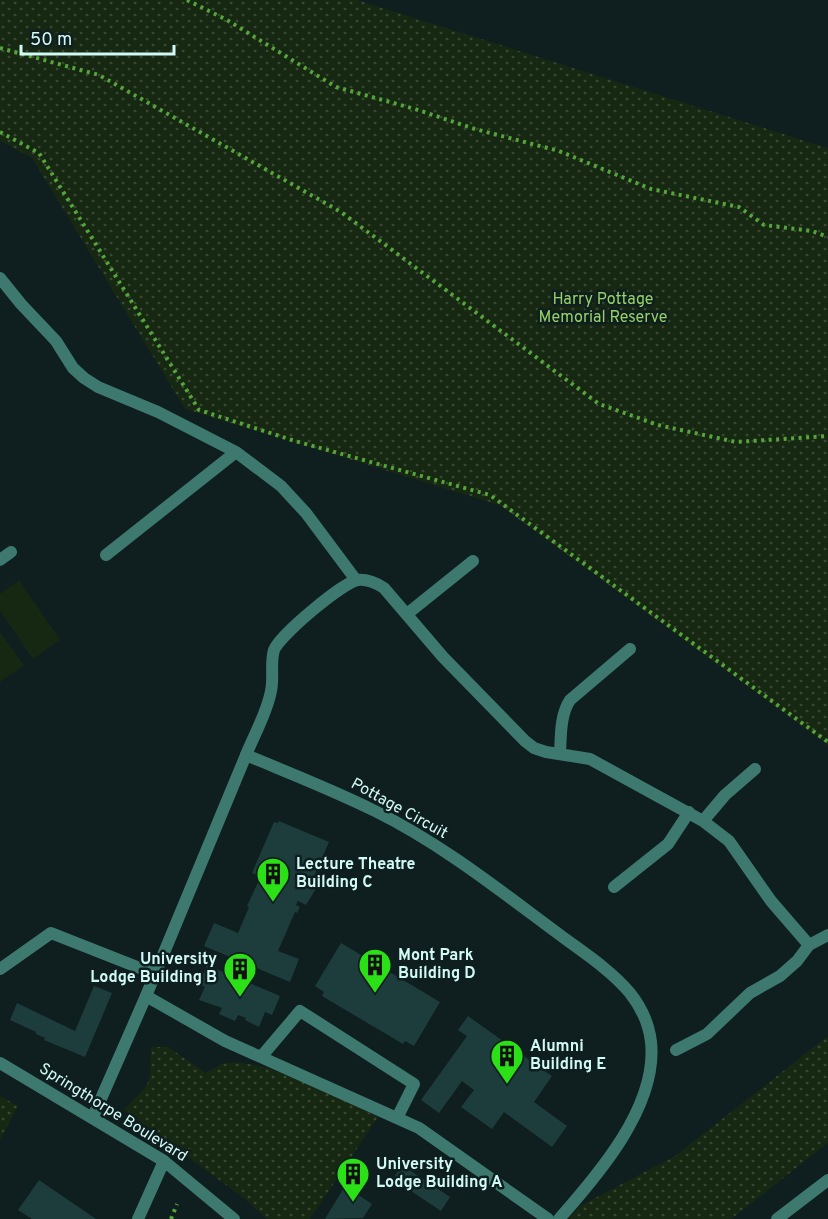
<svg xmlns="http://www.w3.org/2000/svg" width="828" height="1219" font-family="Overpass,sans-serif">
  <defs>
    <pattern id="park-dots" width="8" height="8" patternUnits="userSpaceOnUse" patternTransform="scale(1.5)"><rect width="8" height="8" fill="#172812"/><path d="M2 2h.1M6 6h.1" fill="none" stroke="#384835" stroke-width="1.8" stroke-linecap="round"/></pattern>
  </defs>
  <rect width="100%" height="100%" fill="#0f1e1e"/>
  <path fill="#172812" d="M19 580 60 640 33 659 0 611V594Z
    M0 632 24 665 0 682Z"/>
  <path fill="url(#park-dots)" d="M0 0H357L828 148V745L499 505 185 409 32 158 0 141Z
    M828 1036V1143L731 1219H568L580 1206 675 1156Z
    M151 1047H168L206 1073C211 1070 217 1066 222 1064 258 1053 344 1101 378 1117L310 1219H267L245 1199 124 1110C130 1102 137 1097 144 1089 153 1079 150 1059 151 1047Z
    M0 1096 18 1106 0 1140Z"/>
  <path fill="#1d3d3d" d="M279 821 329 842 311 883 318 885 306 905 298 901 296 905 300 907 297 913 295 912 278 951 299 959 290 982 204 946 214 923 238 933 249 907 247 906 261 876 252 873 274 822 278 823Z
    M341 943 440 1002 414 1046 405 1041 403 1044 322 996 324 992 315 986Z
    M207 965 280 996 272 1015 265 1012 259 1027 245 1020 246 1018 238 1015 235 1021 219 1014 222 1008 199 1000 205 987 199 984Z
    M94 986 112 993 85 1057 44 1040 45 1038 36 1034V1032L10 1020 17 1003 75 1031Z
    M468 1016 538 1066 540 1063 548 1069 546 1072 552 1076 534 1102 567 1126 552 1147 504 1112 492 1129 461 1107 474 1090 462 1081 439 1113 421 1100 467 1036 458 1030Z
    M402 1165 450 1197 441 1211 393 1179Z
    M39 1180 96 1219H32L18 1210Z
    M345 1186 372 1204 363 1218 325 1219Z"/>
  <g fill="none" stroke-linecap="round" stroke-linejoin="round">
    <path stroke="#55a53a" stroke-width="4" stroke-dasharray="3 4.5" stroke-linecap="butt" d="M187 0 227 20 336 87 415 109 475 129 559 151 651 189 739 207 764 225 812 231 828 237
      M0 48 99 75 341 212 599 404 658 425 736 442 828 436
      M0 132 39 153 199 410 295 441 490 495 828 742
      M171 1219 177 1204"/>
    <path stroke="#3e796f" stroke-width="12" d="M0 278 21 304 56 341 73 368 84 378 98 387 158 412 236 452 281 486 306 513 356 580
      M106 555 236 452
      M0 560 11 552
      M407 614 473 561
      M560 754C561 736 560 715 570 700L630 649
      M246 755C254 735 267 713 271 691 274 678 270 663 274 650 280 635 343 582 358 580 368 579 376 583 384 588L443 657 525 741 534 748 546 752 590 759 703 821 729 841 771 901 809 945
      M703 821 725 795 755 769
      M614 887 668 844 689 812
      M0 969 51 933 155 974
      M146 996 225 1041 419 1128 548 1219
      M676 1050 707 1034 750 993 780 976 797 961 809 945 828 935
      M261 1057 300 1011 414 1084 397 1118"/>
    <path stroke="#3e796f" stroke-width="12" d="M0 1063 164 1161 234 1219
      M93 1117 146 996 246 755C289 773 333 790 375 811 440 843 498 889 556 932 581 951 610 969 630 993 641 1007 649 1024 651 1042 658 1106 598 1175 559 1219
      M138 1219 164 1161
      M777 1219 828 1180"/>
  </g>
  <defs>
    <g id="building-pin" transform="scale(1.725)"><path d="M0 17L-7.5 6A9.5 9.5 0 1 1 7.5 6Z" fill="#2be017" stroke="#0f1e1e"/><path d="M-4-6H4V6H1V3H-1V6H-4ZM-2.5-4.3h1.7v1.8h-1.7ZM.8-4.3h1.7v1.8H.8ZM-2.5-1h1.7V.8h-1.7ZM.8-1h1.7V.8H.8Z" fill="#111"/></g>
  </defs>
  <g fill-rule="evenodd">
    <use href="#building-pin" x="273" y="874"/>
    <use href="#building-pin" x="375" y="965"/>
    <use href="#building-pin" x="240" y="969"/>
    <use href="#building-pin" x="507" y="1056"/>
    <use href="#building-pin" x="353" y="1174"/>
  </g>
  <g text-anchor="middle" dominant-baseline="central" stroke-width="5" stroke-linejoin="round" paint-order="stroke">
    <g font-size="16" fill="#96d265" stroke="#0f1e1e">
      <text x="603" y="300">Harry Pottage<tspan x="603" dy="18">Memorial Reserve</tspan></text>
    </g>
    <g font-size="16" fill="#d1faf7" stroke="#0f1e1e">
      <text transform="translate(399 809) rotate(29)">Pottage Circuit</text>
      <text transform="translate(113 1113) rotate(32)">Springthorpe Boulevard</text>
    </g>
    <g font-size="16" font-weight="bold" fill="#d1faf7" stroke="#0f1e1e" text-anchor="start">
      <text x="296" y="865">Lecture Theatre<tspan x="296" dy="18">Building C</tspan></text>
      <text x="398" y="956">Mont Park<tspan x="398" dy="18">Building D</tspan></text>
      <text x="217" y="960" text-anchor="end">University<tspan x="217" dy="18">Lodge Building B</tspan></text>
      <text x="530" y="1047">Alumni<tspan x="530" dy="18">Building E</tspan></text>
      <text x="376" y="1165">University<tspan x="376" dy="18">Lodge Building A</tspan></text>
    </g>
  </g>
  <path d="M21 45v9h153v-9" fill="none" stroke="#d1faf7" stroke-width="3"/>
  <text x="30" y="45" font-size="18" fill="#d1faf7" stroke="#0f1e1e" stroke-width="4.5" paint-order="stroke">50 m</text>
</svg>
